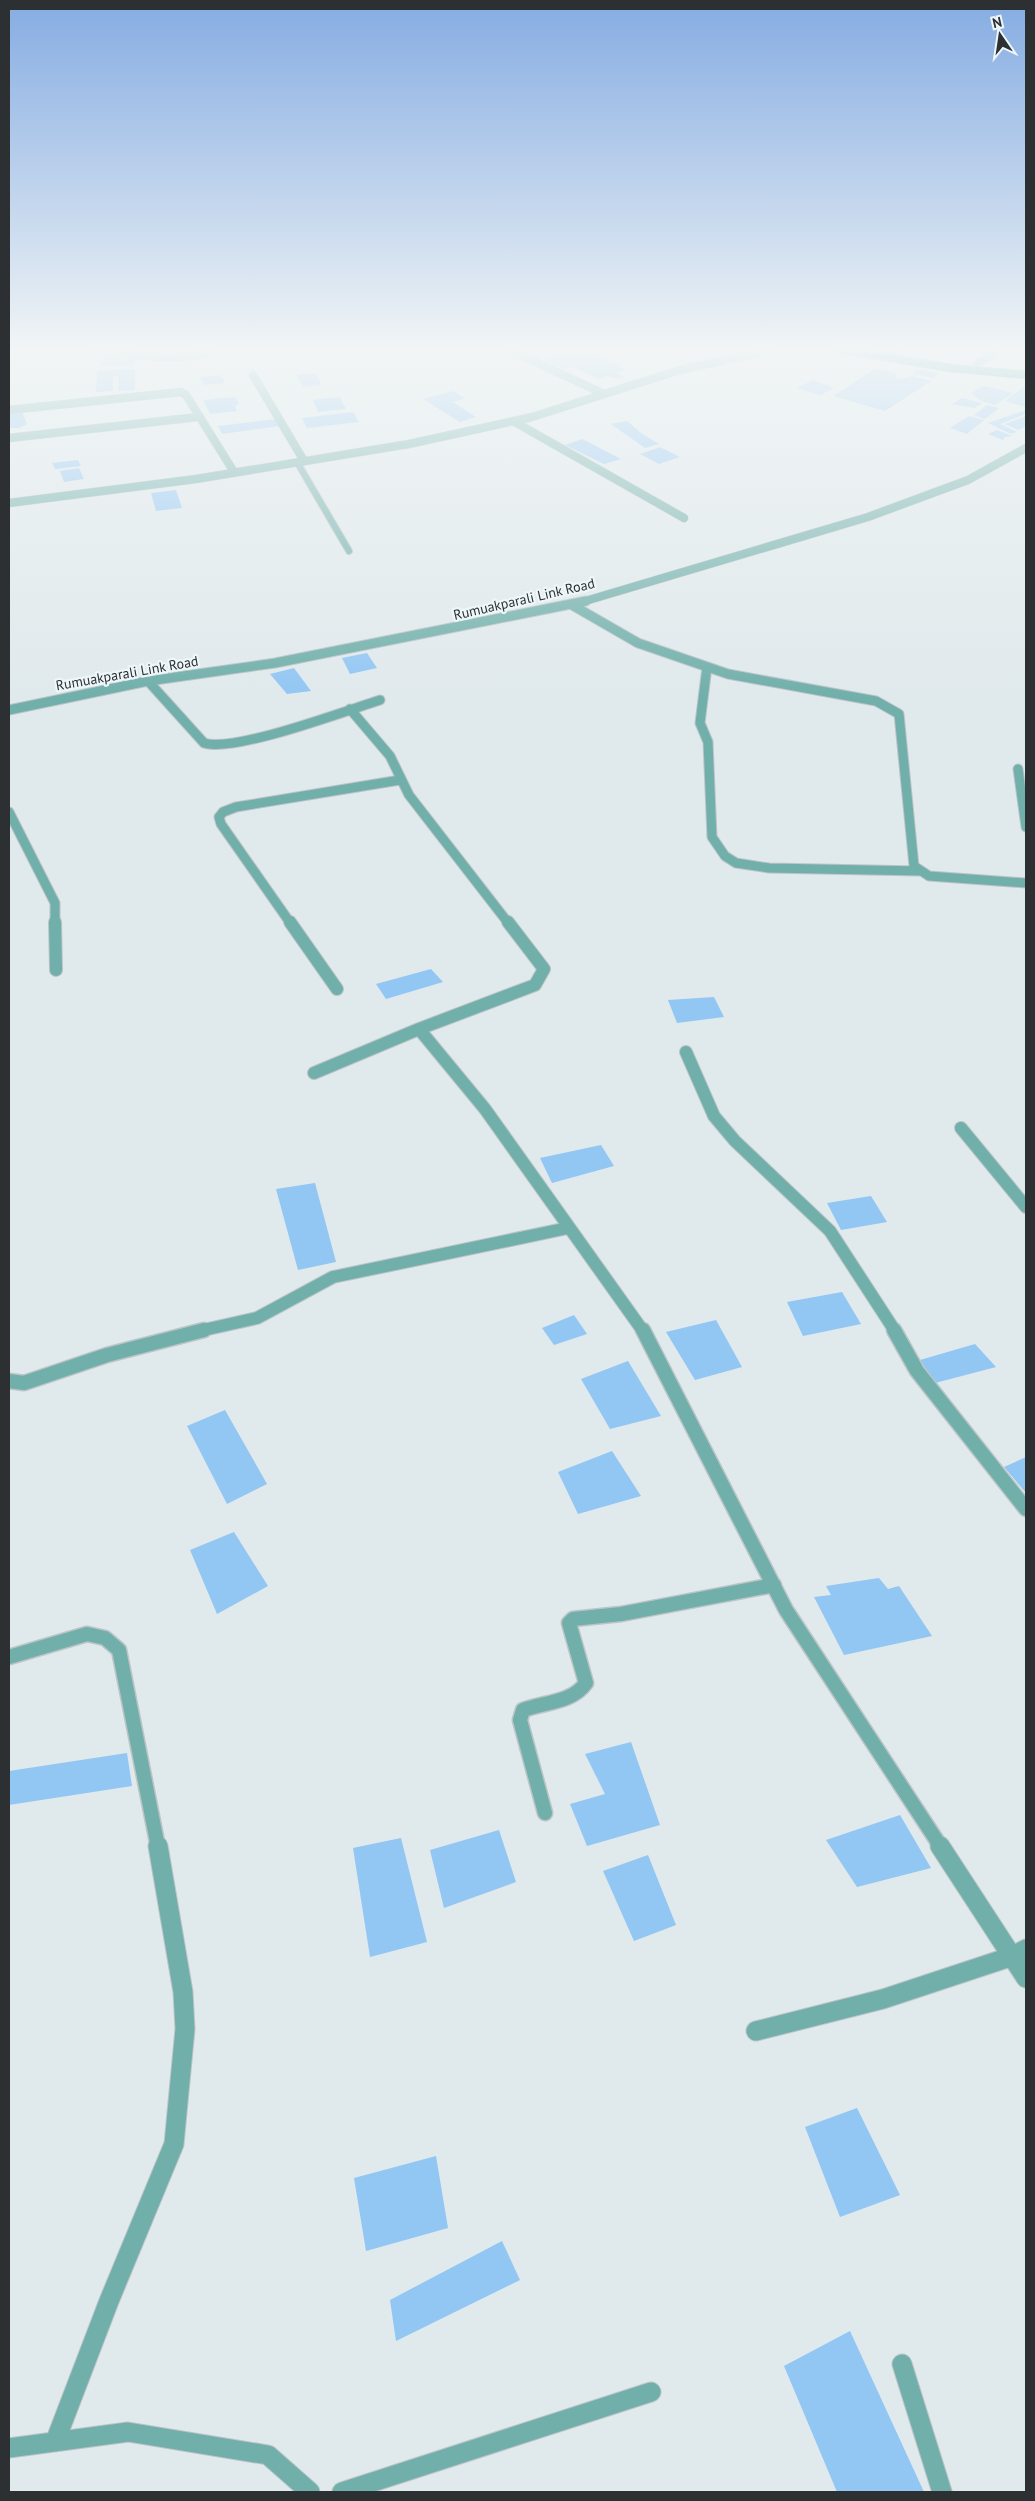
<svg xmlns="http://www.w3.org/2000/svg" width="1035" height="2501" font-family="'PT Sans',sans-serif">
  <rect width="100%" height="100%" fill="#e0e9ec"/>
  <g fill="none" stroke-linecap="round" stroke-linejoin="round">
    <path stroke="#92a0d9" stroke-width="4.5" d="M773 351 788 348"/>
  </g>
  <path fill="#92c6f3" d="M583 348 601 355 596 356 618 364 617 365 625 369 617 373 624 377 616 379 607 376 599 379 573 367 564 369 544 360Z
    M106 351H123L119 362H122L125 354H137L132 366H100Z
    M876 368 896 373V379L912 376 931 381 885 411 834 396Z
    M135 369V390L118 391V376H113V391L96 392 97 371Z
    M917 369 939 373 934 378 912 374Z
    M316 373 321 385 303 387 297 375Z
    M221 375 225 383 204 385 200 377Z
    M813 380 834 388 821 395 797 388Z
    M1026 385V407L1005 401Z
    M984 386 997 389 1013 393 995 405 981 401 971 393Z
    M453 391 465 398 453 402 476 417 460 422 423 399Z
    M235 397 239 404 235 406 237 411 210 414 203 400Z
    M340 397 346 409 318 412 313 400Z
    M962 398 982 403 975 408 952 404Z
    M987 405 999 408 985 419 974 415Z
    M21 409 27 424 19 428H9V411Z
    M1026 410V414L1000 424 1017 432 1011 434 988 423Z
    M353 412 359 422 307 428 302 418Z
    M969 416 984 420 967 434 950 428Z
    M1026 416V426L1018 430 1005 424Z
    M276 419 280 426 222 434 218 426Z
    M627 421 641 433 659 444 645 448 611 424Z
    M997 430 1012 436 1005 437 1003 440 988 434Z
    M582 439 621 459 604 464 565 445Z
    M660 447 680 457 659 464 640 454Z
    M78 460 81 466 55 469 52 463Z
    M79 468 84 479 64 482 60 471Z
    M176 490 182 508 156 511 151 493Z
    M367 653 377 668 350 674 342 658Z
    M294 668 311 691 287 694 270 674Z
    M431 969 443 982 386 999 376 984Z
    M714 997 724 1017 677 1023 668 1000Z
    M601 1145 614 1166 552 1183 540 1158Z
    M315 1183 336 1262 298 1270 276 1189Z
    M871 1196 887 1222 841 1230 827 1203Z
    M842 1292 861 1324 803 1336 787 1302Z
    M574 1315 587 1334 554 1345 542 1328Z
    M716 1320 742 1367 695 1380 666 1332Z
    M975 1344 996 1367 935 1383 920 1360Z
    M628 1361 661 1416 610 1429 581 1379Z
    M225 1410 267 1484 227 1504 187 1426Z
    M612 1451 641 1496 578 1514 558 1472Z
    M1026 1457V1493L1004 1467Z
    M234 1532 268 1586 217 1614 190 1550Z
    M879 1578 888 1589 899 1586 932 1636 844 1655 814 1597 831 1595 826 1586Z
    M631 1742 660 1825 587 1846 570 1804 605 1794 585 1754Z
    M127 1753 132 1786 9 1805V1771Z
    M900 1815 931 1868 857 1887 826 1840Z
    M499 1830 516 1882 444 1908 430 1850Z
    M401 1838 427 1942 370 1957 353 1848Z
    M648 1855 676 1925 634 1941 603 1871Z
    M857 2108 900 2195 840 2217 805 2127Z
    M436 2156 448 2228 366 2251 354 2178Z
    M502 2241 520 2280 396 2341 390 2300Z
    M850 2331 924 2492H837L784 2366Z"/>
  <g fill="none" stroke-linecap="round" stroke-linejoin="round">
    <g stroke="#bcc4c7" stroke-width="8">
      <path id="service" d="M297 462 349 551"/>
    </g>
    <g stroke="#bcc4c7" stroke-width="9">
      <path id="minor-far4" d="M93 348C135 354 179 366 219 348
        M506 348 604 394
        M896 353 901 348
        M977 364 1002 348
        M253 375 304 461
        M9 410 181 392 186 395 234 472
        M513 421 684 518
        M9 438 198 417
        M9 503 196 479 409 444 532 417 680 370 779 348
        M582 602 868 517 968 480 1026 448"/>
    </g>
    <g stroke="#bcc4c7" stroke-width="11">
      <path id="minor-far3" d="M572 605 638 643 728 674 876 701 899 714 914 866 929 876 1026 883
        M707 667 700 723 708 742 712 837 725 856 736 863 769 868 920 871
        M148 681 204 743C233 753 345 711 380 700
        M350 709 390 756 409 795 509 924
        M9 710 148 681 275 663 586 601
        M1018 769 1026 827
        M9 812 55 903V924
        M291 924 221 824 219 817 223 812 236 807 400 780"/>
    </g>
    <g stroke="#bcc4c7" stroke-width="14">
      <path id="minor-far2" d="M55 922 56 970
        M290 922 337 989
        M419 1029 485 1109 643 1331
        M686 1052 714 1116 735 1141 830 1231 895 1331
        M314 1073 419 1029 535 985 544 969 508 922
        M961 1128 1026 1207
        M199 1331 257 1318 333 1277 568 1228"/>
    </g>
    <g stroke="#bcc4c7" stroke-width="17">
      <path id="minor-far1" d="M643 1330 786 1610 941 1847
        M894 1330 917 1371 1026 1509
        M9 1381 24 1383 107 1355 204 1330
        M9 1657 87 1634 105 1638 119 1650 158 1847
        M545 1813 520 1720 523 1710C544 1702 572 1703 586 1683L569 1623 573 1619 621 1614 774 1585"/>
    </g>
    <g stroke="#bcc4c7" stroke-width="21">
      <path id="minor" d="M940 1846 1026 1978
        M756 2031 883 1999 1013 1956 1026 1949
        M902 2364 942 2492
        M55 2442 109 2301 174 2144 185 2029 183 1992 158 1846
        M9 2448 128 2432 268 2455 310 2492
        M342 2492 651 2392"/>
    </g>
    <g stroke="#bcc4c7" stroke-width="9">
      <path id="secondary" d="M831 348 951 368 1026 375"/>
    </g>
    <use href="#service" stroke="#70afaa" stroke-width="6"/>
    <use href="#minor-far4" stroke="#70afaa" stroke-width="8"/>
    <use href="#minor-far3" stroke="#70afaa" stroke-width="9"/>
    <use href="#minor-far2" stroke="#70afaa" stroke-width="12"/>
    <use href="#minor-far1" stroke="#70afaa" stroke-width="14"/>
    <use href="#minor" stroke="#70afaa" stroke-width="19"/>
    <use href="#secondary" stroke="#19928d" stroke-width="8"/>
  </g>
  <linearGradient id="sky" x2="0" y2="1"><stop stop-color="#85ace2"/><stop offset="0.5" stop-color="#f1f5f6"/><stop offset="1" stop-color="#f1f5f6" stop-opacity="0"/></linearGradient>
  <rect width="1035" height="698" fill="url(#sky)"/>
  <g text-anchor="middle" dominant-baseline="central" stroke-width="4.5" stroke-linejoin="round" paint-order="stroke">
    <g font-size="14" fill="#2d3032" stroke="#edf7fa">
      <text transform="translate(524 599) rotate(-13)">Rumuakparali Link Road</text>
      <text transform="translate(127 673) rotate(-10)">Rumuakparali Link Road</text>
    </g>
  </g>
  <rect width="1035" height="2501" fill="none" stroke="#2d3032" stroke-width="20"/>
  <g transform="translate(1000 35) rotate(347)" stroke="#edf7fa" stroke-width="4" paint-order="stroke">
  <path d="M0-4L9 19L0 12L-9 19Z" fill="#2d3032"/>
  <text y="-8" font-size="14" font-weight="bold" text-anchor="middle" fill="#2d3032">N</text>
  </g>
</svg>
